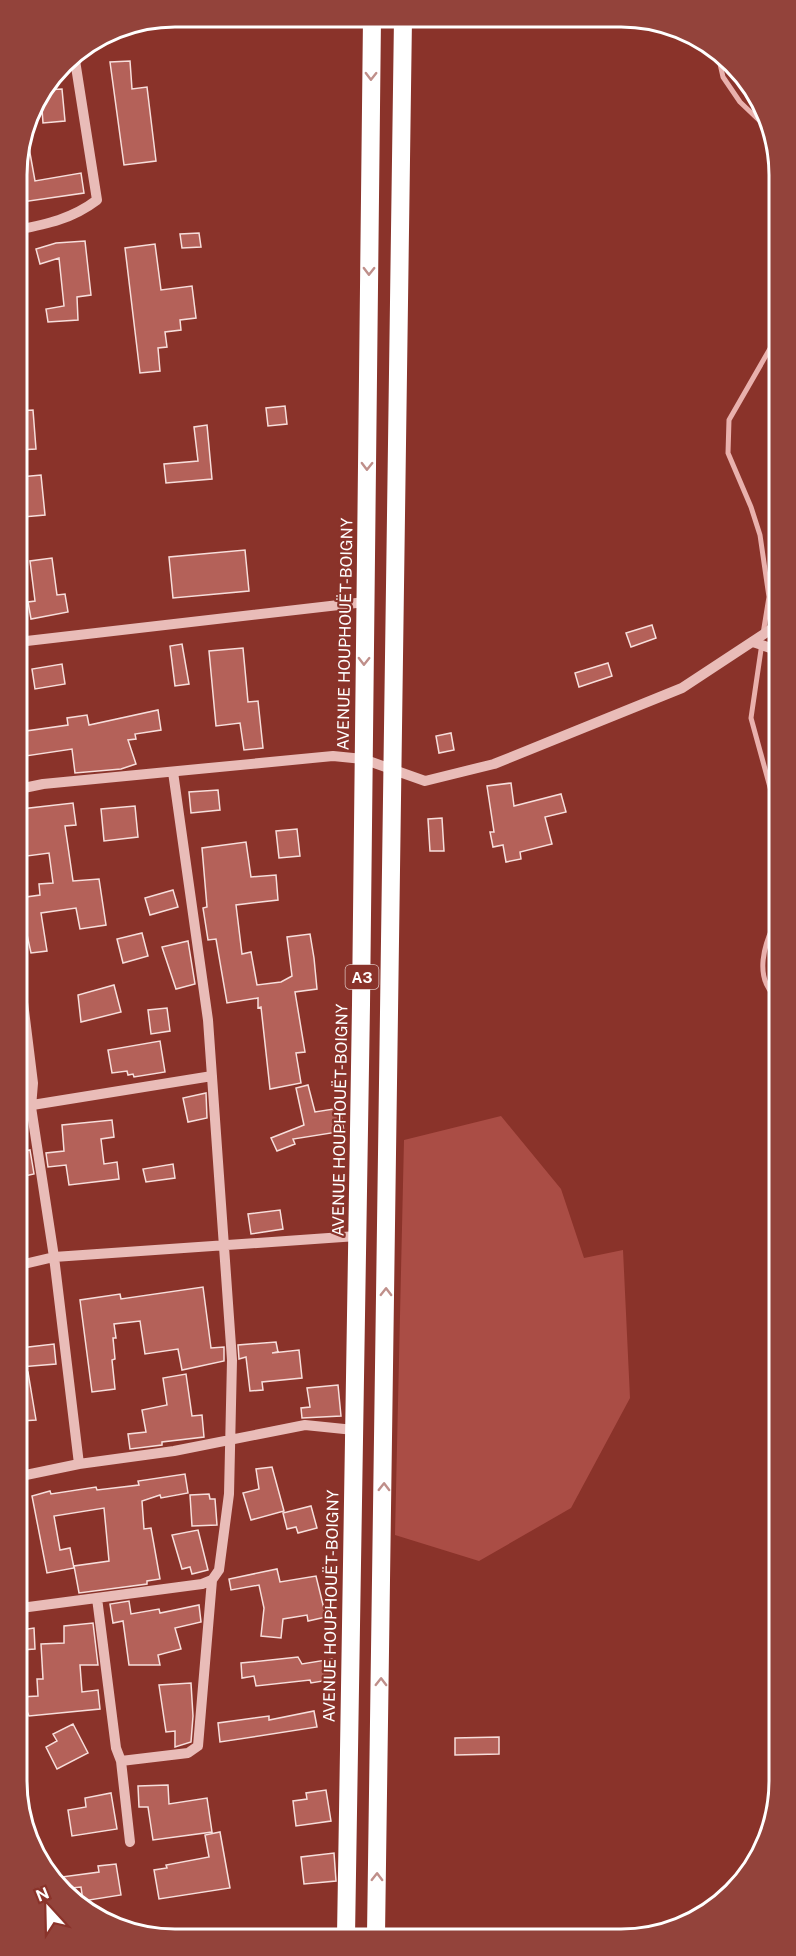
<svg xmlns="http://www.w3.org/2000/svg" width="796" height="1956" font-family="'Public Sans',sans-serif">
  <rect width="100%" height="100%" fill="#8a332a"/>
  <path fill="#aa4d45" d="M501 1116 561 1189 584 1258 623 1250 630 1398 571 1508 479 1561 395 1535 404 1140Z"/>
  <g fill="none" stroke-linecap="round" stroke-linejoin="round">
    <path stroke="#e9b1ad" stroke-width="5" d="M718 55 723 77 740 102 762 123 773 151 774 175
      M774 209V216
      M763 634 769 597 760 535 751 507 728 453 729 420 775 340
      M762 643 751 718 776 809
      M777 919C764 943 753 978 777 998"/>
  </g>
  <path fill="#b46159" stroke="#f7dedb" stroke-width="1.5" d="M130 61 132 89 147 87 156 161 124 165 110 62Z
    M62 89 65 121 43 123 41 95 44 90Z
    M26 131 35 181 81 173 84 193 22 202 17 182V165Z
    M199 233 201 247 182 248 180 234Z
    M85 241 91 295 77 297 78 320 48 322 46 309 64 306 59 258 40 264 36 249 56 243Z
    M155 244 161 290 192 286 196 318 180 320 181 330 165 332 167 347 158 348 160 371 140 373 125 248Z
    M285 406 287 424 268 426 266 408Z
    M33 410 36 449 18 450V411Z
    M207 425 212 479 166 483 164 464 198 461 194 427Z
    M41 475 45 515 23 517 20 477Z
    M245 550 249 591 173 598 169 557Z
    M52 558 57 595 65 594 68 612 31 619 28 602 35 601 30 561Z
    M652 625 656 638 631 647 626 633Z
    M182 644 189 684 175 686 170 646Z
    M243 648 248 702 258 701 263 748 244 750 240 723 216 726 209 651Z
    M608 663 612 676 579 687 575 673Z
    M62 664 65 684 35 689 32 669Z
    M158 710 161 730 135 734 136 739 128 740 136 764 121 769 75 773 72 749 19 757V732L68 725 67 718 87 715 89 725Z
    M451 733 454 750 439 753 436 736Z
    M511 783 514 806 561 794 566 812 545 817 552 844 520 852 521 859 506 862 503 845 493 847 490 832H494L487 786Z
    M218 790 220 810 191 813 189 792Z
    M73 803 76 825 65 826 73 881 99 879 106 925 80 929 76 908 41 913 47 951 31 953 19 898 40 895 39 884 53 883 49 853 27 856 21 809Z
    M135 806 138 837 104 841 101 809Z
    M442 818 444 851H430L428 819Z
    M297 829 300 856 279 858 276 831Z
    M246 842 251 877 276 875 278 900 236 905 242 954 251 952 257 985 281 982 292 976 287 937 310 934 314 958 317 989 295 992 305 1052 296 1053 301 1083 270 1089 261 1007 258 1008V998L227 1003 216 939 208 940 203 908 207 907 202 848Z
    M173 890 178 907 150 915 145 898Z
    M142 933 148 956 123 963 117 939Z
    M188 941 195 984 176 989 162 947Z
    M114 985 121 1012 81 1022 78 995Z
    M167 1008 170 1031 151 1034 148 1010Z
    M160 1041 165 1072 134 1077 133 1074 128 1075 127 1071 112 1073 108 1050Z
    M308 1085 315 1112 340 1108 344 1131 293 1139 295 1144 277 1151 271 1138 304 1125 296 1088Z
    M206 1093 207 1118 188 1122 183 1098Z
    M112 1120 114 1137 101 1139 104 1164 117 1162 119 1179 69 1185 66 1165 48 1167 46 1153 64 1151 62 1125Z
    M30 1150 34 1174 20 1177V1152Z
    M173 1164 175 1178 146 1182 143 1169Z
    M280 1210 283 1229 251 1234 248 1214Z
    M203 1287 211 1348 224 1347V1361L182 1370 178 1349 145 1354 140 1321 114 1324 116 1338H113L115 1359 112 1360 115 1389 92 1392 80 1300 120 1294 121 1299Z
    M276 1342 278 1352 272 1353 299 1350 302 1378 262 1382 263 1390 250 1391 246 1357 239 1359 238 1345Z
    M54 1344 56 1364 20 1367V1348Z
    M28 1372 36 1420 21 1421 20 1373Z
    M186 1374 192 1416 202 1415 204 1437 162 1442V1445L130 1449 128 1434 146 1432 142 1410 167 1405 163 1378Z
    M338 1385 341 1416 302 1418 301 1408 310 1407 307 1388Z
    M272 1467 284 1511 251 1520 243 1493 259 1489 256 1469Z
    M185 1474 188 1493 161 1498 160 1495 142 1501 144 1529 151 1528 160 1579 147 1581V1584L79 1593 74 1566 109 1561 104 1508 54 1516 60 1550 70 1548 74 1568 47 1573 32 1496 50 1491 51 1494 96 1487 97 1490 139 1485 138 1481Z
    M209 1494 210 1499H215L217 1525 192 1526 190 1495Z
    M311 1506 317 1528 298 1533 296 1527 287 1529 283 1513Z
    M198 1530 208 1570 192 1574 190 1567 182 1569 172 1535Z
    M277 1569 280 1582 316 1576 326 1617 308 1621 307 1615 283 1619 281 1638 261 1636 264 1608 259 1585 231 1590 229 1579Z
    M129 1601 131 1614 159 1609 160 1613 199 1605 201 1622 175 1628 181 1649 158 1655 160 1665H129L123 1621 113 1623 110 1604Z
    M93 1623 98 1665H80L82 1692 98 1690 100 1709 29 1716 21 1697 38 1696 37 1679H43L41 1644 64 1643V1626Z
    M34 1628 35 1649 21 1650V1630Z
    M298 1657 302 1664 332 1659 335 1679 311 1683 310 1680 256 1686 254 1676 242 1678 241 1663Z
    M191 1683 193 1716 191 1742 175 1747V1731L166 1732 159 1685Z
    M314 1711 317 1727 220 1742 218 1723 269 1716V1720Z
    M73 1724 88 1753 57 1769 46 1747 57 1741 53 1734Z
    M499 1737V1754L455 1755V1738Z
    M168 1785 169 1804 207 1798 212 1832 153 1840 148 1807H139L138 1786Z
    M326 1790 331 1821 296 1826 293 1801 307 1799 306 1793Z
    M111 1793 117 1829 72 1836 68 1810 86 1807 85 1798Z
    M220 1832 230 1888 159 1899 154 1870 167 1868 166 1865 209 1857 205 1835Z
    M334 1853 336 1881 304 1884 301 1857Z
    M116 1864 121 1895 83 1901 81 1887 61 1889 54 1878 99 1872 98 1866Z"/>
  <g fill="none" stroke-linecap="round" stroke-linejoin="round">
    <path stroke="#e9bcb8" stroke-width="10" d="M17 230C47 224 72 219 97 200L74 54
      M18 642 365 602
      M753 642 776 650
      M19 789 43 784 333 756 363 759 425 781 494 764 682 688 776 626
      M19 970 33 1083 31 1107 54 1257 79 1464
      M20 1107 212 1076
      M20 1265 54 1257 357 1236
      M21 1476 79 1464 174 1451 305 1425 354 1430
      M97 1598 116 1748 121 1761 130 1842
      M21 1608 202 1584 212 1580 219 1570 229 1494 232 1360 208 1020 173 772
      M121 1761 188 1753 198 1746 212 1580"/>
    <path stroke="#fff" stroke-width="18" d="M376 1935 403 18
      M346 1936 361 1005 372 18"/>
  </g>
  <defs><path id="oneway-chevron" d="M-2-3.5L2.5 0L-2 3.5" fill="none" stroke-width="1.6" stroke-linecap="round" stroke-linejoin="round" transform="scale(1.5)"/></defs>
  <g stroke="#bf8f8a">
    <use href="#oneway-chevron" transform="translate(371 76) rotate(91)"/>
    <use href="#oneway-chevron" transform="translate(369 271) rotate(91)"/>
    <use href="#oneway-chevron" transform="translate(367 466) rotate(91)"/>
    <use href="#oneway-chevron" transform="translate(364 661) rotate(91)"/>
    <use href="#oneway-chevron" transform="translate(386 1292) rotate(-89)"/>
    <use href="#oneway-chevron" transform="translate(384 1487) rotate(-89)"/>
    <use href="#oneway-chevron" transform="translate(381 1682) rotate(-89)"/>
    <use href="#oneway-chevron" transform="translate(377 1877) rotate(-89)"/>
  </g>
  <g text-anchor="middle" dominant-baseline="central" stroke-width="4.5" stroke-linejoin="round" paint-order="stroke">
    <rect fill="#8a332a" stroke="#dcc2bf" stroke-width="1.5" x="345.5" y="965" width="33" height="24" rx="4.5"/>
    <g font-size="15" font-weight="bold" fill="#fff">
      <text x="362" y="977">A3</text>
    </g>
    <g font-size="16" fill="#fff" stroke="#8a332a">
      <text transform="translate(345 634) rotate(-89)">AVENUE HOUPHOUËT-BOIGNY</text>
      <text transform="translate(340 1120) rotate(-89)">AVENUE HOUPHOUËT-BOIGNY</text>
      <text transform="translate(331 1606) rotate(-89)">AVENUE HOUPHOUËT-BOIGNY</text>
    </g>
  </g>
  <path d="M0 0H796V1956H0ZM175 27H621A148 148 0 0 1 769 175V1781A148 148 0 0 1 621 1929H175A148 148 0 0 1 27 1781V175A148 148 0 0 1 175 27Z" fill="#93433b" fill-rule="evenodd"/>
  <path fill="none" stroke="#fff" stroke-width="3" d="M175 27H621A148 148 0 0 1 769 175V1781A148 148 0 0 1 621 1929H175A148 148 0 0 1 27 1781V175A148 148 0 0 1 175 27Z"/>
  <g transform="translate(48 1908) rotate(338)" stroke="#8a332a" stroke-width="4.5" paint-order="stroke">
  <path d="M0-4.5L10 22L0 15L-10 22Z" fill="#ffffff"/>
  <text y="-9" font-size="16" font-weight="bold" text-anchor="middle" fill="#ffffff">N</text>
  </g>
</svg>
